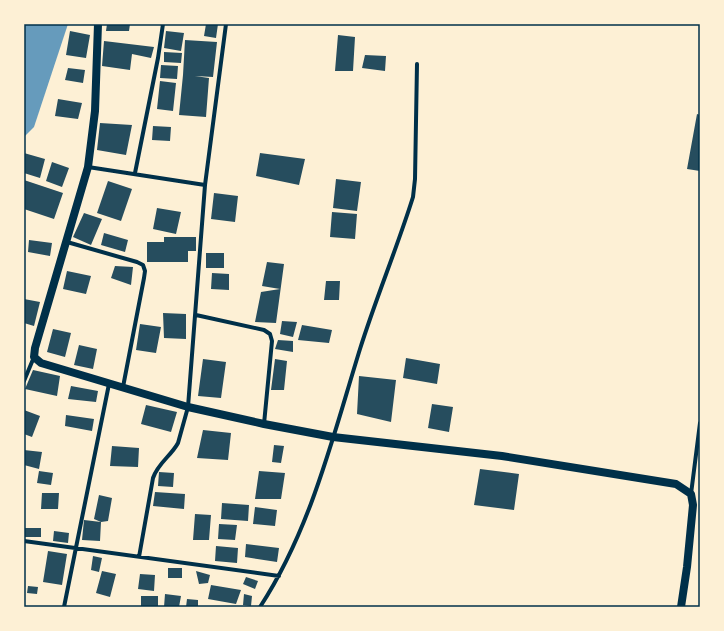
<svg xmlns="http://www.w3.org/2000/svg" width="724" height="631" font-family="Mulish,sans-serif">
  <rect width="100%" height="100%" fill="#fdf0d5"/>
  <path fill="#669bbc" d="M24 24H68L34 127 24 137Z"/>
  <path fill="#264d5e" d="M107 24H130L129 31H106Z
    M206 24H218L216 38 204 36Z
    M70 31 90 35 86 58 66 55Z
    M166 31 184 33 181 51 164 48Z
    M338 35 355 37 353 71H335Z
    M185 40 217 42 213 77 195 76 209 78 206 117 179 115 183 75Z
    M104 41 154 47 151 58 132 54 130 70 102 66Z
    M164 52 182 53 181 63 164 62Z
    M365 55 386 56 385 71 362 68Z
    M161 65 178 66 177 79 160 78Z
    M68 68 85 70 83 83 65 80Z
    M160 81 176 83 173 111 157 109Z
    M58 99 82 103 78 119 55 116Z
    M697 114 700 115V171L687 169Z
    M100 123 132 125 126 155 97 150Z
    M153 126 171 127 170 141 152 140Z
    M24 153 45 159 40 178 24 173Z
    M260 153 305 159 299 185 256 176Z
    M52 162 69 168 62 187 46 181Z
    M336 179 361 182 357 211 333 208Z
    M24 180 63 193 54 219 24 209Z
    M108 181 132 189 121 221 97 213Z
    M214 193 238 196 235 222 211 219Z
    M157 208 181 212 176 234 153 229Z
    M332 212 357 214 355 239 330 237Z
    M84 213 102 219 91 245 73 237Z
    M104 233 128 240 125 252 101 245Z
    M164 237H196V251H188V262H147V242H164Z
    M29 240 52 243 50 256 28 252Z
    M206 253H224V268H206Z
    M267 262 284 264 276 323 255 322 261 292 280 289 262 286Z
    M115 266 133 267 131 285 111 278Z
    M67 271 91 276 86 294 63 289Z
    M212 273 229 274V290L211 289Z
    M326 281H340L339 300H324Z
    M24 299 40 302 34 326 24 323Z
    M163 313 186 314V339L164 338Z
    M282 321 297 322 293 337 280 334Z
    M140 324 161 327 156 353 136 350Z
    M302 325 332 330 329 343 298 340Z
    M53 329 71 333 65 357 47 352Z
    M278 340 293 341V352L275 349Z
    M79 345 97 349 93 369 74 365Z
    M406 358 440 364 437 384 403 378Z
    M203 359 226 362 221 398 198 396Z
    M275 359 287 361 284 390H271Z
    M33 370 60 376 57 396 25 389Z
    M359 376 396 380 391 422 357 414Z
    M71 386 98 391 96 402 68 399Z
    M432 404 453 407 449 432 428 428Z
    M146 405 177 412 171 432 141 424Z
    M24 410 40 416 32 437 24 434Z
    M66 415 94 419 92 431 65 426Z
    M203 430 231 433 228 460 197 458Z
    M274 445 284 446 281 463 272 462Z
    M112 446 139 448 138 467 110 466Z
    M24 450 42 452 39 469 24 465Z
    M480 469 519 474 514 510 474 505Z
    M39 471 53 473 51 485 37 483Z
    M259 471 285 473 281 499H255Z
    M159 472 174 473 173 487 158 486Z
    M155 492 185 494 184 509 153 506Z
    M42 493H59L58 509H41Z
    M99 495 112 498 108 521 101 522 100 541 82 540 84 520 101 522 94 519Z
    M222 503 249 505 248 521 221 519Z
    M255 507 277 510 275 526 253 524Z
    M195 514 211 515 209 540H193Z
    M219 524 237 525 235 540 218 539Z
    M24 528H41V537H24Z
    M54 531 69 533 68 543 53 541Z
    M246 544 279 548 277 562 245 557Z
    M216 546 238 548 237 563 215 561Z
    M48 551 67 554 62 585 43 582Z
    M93 556 102 558 99 572 91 570Z
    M168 568H182V578H168Z
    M102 571 116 574 110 597 96 593Z
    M196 571 210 575 208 583 199 584Z
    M140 574 155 575 154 591 138 589Z
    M246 577 258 581 255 589 243 584Z
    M211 585 241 590 236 604 208 599Z
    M28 586 38 587 37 594 27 593Z
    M165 594 181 596 179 607H164Z
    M244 594 252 596 251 606 243 605Z
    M141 596H158V607H141Z
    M187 599 198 600V607H186Z"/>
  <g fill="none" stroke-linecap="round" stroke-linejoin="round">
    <path stroke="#003049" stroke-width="4" d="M88 167 205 185
      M135 173 158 58 163 24
      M67 242 137 262 143 265 145 271 144 278 123 387
      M196 315 264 330 270 334 272 341 264 424
      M24 381 34 357
      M691 494 700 423
      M24 541 279 576
      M139 557 153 478C158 463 171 456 178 443L188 407 205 185 226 24
      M64 607 109 384
      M260 607C311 529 333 436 360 349 376 298 397 248 413 197L415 179 417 64"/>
    <path stroke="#003049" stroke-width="8" d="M98 24 95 111 88 167 35 348 34 357 41 363 188 407 264 424 333 437 502 456 676 484 691 494 693 505 687 567 681 607"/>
  </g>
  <rect width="724" height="631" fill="none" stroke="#fdf0d5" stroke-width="50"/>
  <rect x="25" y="25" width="674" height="581" fill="none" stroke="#003049" stroke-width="1.5"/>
</svg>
